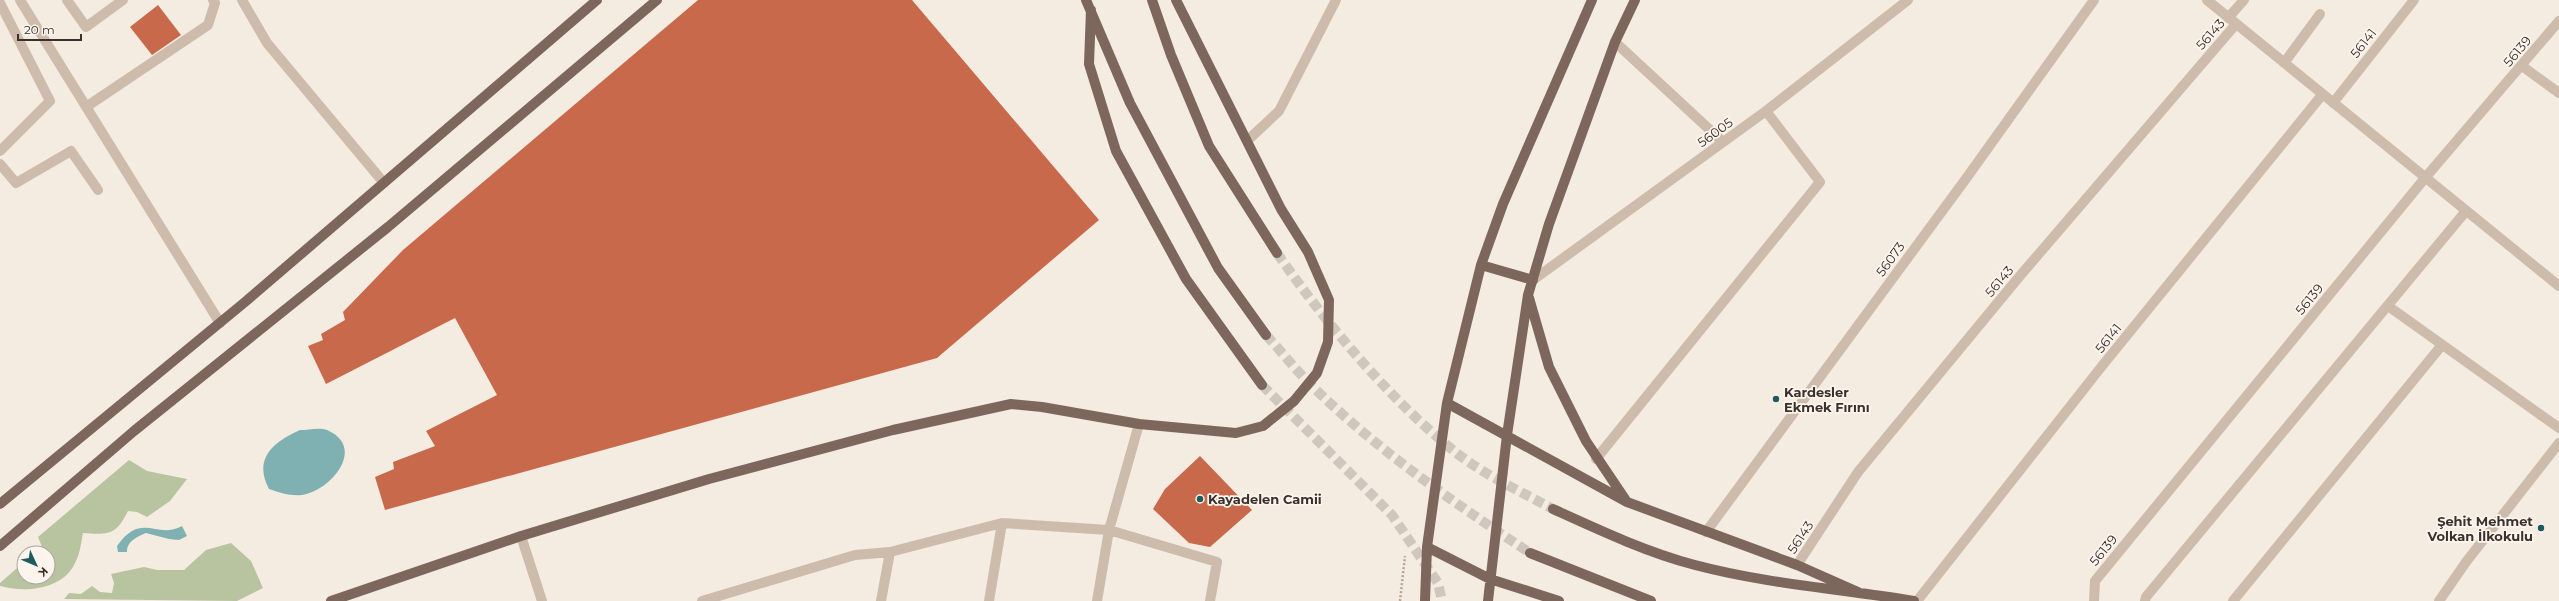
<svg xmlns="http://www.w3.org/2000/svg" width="2559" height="601" font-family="Montserrat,sans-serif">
  <rect width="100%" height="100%" fill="#f4ebe1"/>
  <path fill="#b8c4a0" d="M129 460 147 471 187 479 170 501 147 517 137 512 128 511C116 535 109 535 83 533 81 543 80 554 75 563 63 590 24 593 0 586V583L24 562V577H48V553H35L42 547 38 537Z
    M231 543 251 561 263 588 237 601 64 599 69 593 81 594 92 586 100 592 112 593 114 583 111 574 144 567 157 570H184L206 550Z"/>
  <path fill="#7fb0b2" d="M300 430C308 430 320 427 327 430 367 447 331 491 302 495 290 496 281 493 269 489 253 459 273 442 300 430Z
    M182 526 187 536 179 540 169 539 146 533C138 536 126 542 127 552H118L117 546C142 511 156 540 182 526Z"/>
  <path fill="#c8694b" d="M698 0H912L1099 220 937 358 385 510 375 477 394 469 393 462 435 446 426 431 497 395 455 318 326 384 308 346 323 340 321 334 345 320 343 312 403 250Z
    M158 5 181 35 152 55 130 27Z
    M1200 456 1252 510 1210 547 1189 543 1153 509 1165 489Z"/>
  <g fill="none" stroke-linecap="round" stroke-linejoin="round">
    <path stroke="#cfc6bd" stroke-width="10" stroke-dasharray="10 5" stroke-linecap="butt" d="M1277 253C1325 322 1388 398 1454 451 1484 475 1520 491 1553 509
      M1266 335C1281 351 1295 369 1311 385 1377 450 1453 502 1530 553
      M1262 385 1392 515 1438 583 1442 601"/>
    <path stroke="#b9a596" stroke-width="2.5" stroke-dasharray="2 2" stroke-linecap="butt" d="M1400 601 1405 556"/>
    <path stroke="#cdbbac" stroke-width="10" d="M20 0 220 323
      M67 0 86 27 123 0
      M242 0 267 43 384 183
      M2207 0 2559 286
      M0 3 50 101 0 151
      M2228 18 2244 0
      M1615 42 1723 142
      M2284 63 2320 14
      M2522 66 2559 93
      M2333 103 2414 0
      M86 107 208 25 215 3 213 0
      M1248 140 1279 111 1336 0
      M0 164 16 183 71 151 98 190
      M1533 280 1766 111 1908 0
      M2388 306 2559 428
      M1596 459 1820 182 1766 111
      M1706 532 1965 180 2094 0
      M521 536 542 601
      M1797 565 1858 472 2019 277 2236 24
      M702 601 855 555 890 552 1002 523 1109 530 1217 562 1210 601
      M881 601 890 552
      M989 601 1002 523
      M1097 601 1109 530 1139 424
      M1917 601 2102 366 2322 95
      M2094 601 2095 581 2425 178 2559 21
      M2145 601 2146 597 2466 211
      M2233 601 2442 345
      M2439 601 2466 562 2559 443"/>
    <path stroke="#7d675c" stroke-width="10" d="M1086 0 1130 103 1218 268 1266 335
      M1152 0 1171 55 1209 146 1277 253
      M1091 10 1089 64 1116 151 1186 279 1262 385
      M1481 265 1533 280
      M1529 298 1549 367 1586 441 1625 499
      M1447 403 1627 502 1797 565 1858 592
      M0 504 245 302 597 0
      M1553 509C1599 530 1646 552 1695 565 1767 584 1841 589 1914 601
      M0 546 134 431 388 227 657 0
      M1427 547 1490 579 1559 601
      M1530 553 1651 601
      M331 601 521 536 709 479 893 430 1011 404 1042 407 1139 424 1236 433 1263 426 1294 401 1317 373 1328 342 1329 300 1308 252 1281 209 1176 0
      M1425 601 1427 547 1447 403 1481 265 1503 204 1592 0
      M1488 601 1507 435 1528 295 1549 224 1615 42 1635 0"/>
  </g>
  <g fill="#1f5a5e" stroke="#fbf5ee" stroke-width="1.5">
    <circle cx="1776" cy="399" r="4"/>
    <circle cx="1200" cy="499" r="4"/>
    <circle cx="2541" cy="528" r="4"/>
  </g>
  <g text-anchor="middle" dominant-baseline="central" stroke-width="3.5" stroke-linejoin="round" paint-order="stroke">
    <g font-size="13" fill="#3b302b" stroke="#fbf5ee">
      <text transform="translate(2210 34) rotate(-49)">56143</text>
      <text transform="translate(2363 43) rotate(-52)">56141</text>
      <text transform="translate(2517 51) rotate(-50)">56139</text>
      <text transform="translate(1715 132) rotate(-36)">56005</text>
      <text transform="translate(1890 259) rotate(-54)">56073</text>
      <text transform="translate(1999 281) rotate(-50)">56143</text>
      <text transform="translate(2309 299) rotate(-51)">56139</text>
      <text transform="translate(2108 338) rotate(-51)">56141</text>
      <text transform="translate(1800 537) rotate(-57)">56143</text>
      <text transform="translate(2103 550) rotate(-51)">56139</text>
    </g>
    <g font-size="13" font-weight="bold" fill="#3b302b" stroke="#fbf5ee" text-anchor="start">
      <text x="1784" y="392">Kardesler<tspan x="1784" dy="15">Ekmek Fırını</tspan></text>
      <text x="1208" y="499">Kayadelen Camii</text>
      <text x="2533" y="521" text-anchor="end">Şehit Mehmet<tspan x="2533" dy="15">Volkan İlkokulu</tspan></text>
    </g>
  </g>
  <g transform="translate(36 565) rotate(134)"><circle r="19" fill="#fbf5ee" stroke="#aea6a0"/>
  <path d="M0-3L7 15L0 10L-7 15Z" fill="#1f5a5e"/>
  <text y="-6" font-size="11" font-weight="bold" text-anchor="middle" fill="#3b302b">K</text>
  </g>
  <path d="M18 34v6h63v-6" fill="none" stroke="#3b302b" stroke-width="2"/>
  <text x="24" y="34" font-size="12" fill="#3b302b" stroke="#fbf5ee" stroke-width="3" paint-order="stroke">20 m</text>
</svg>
